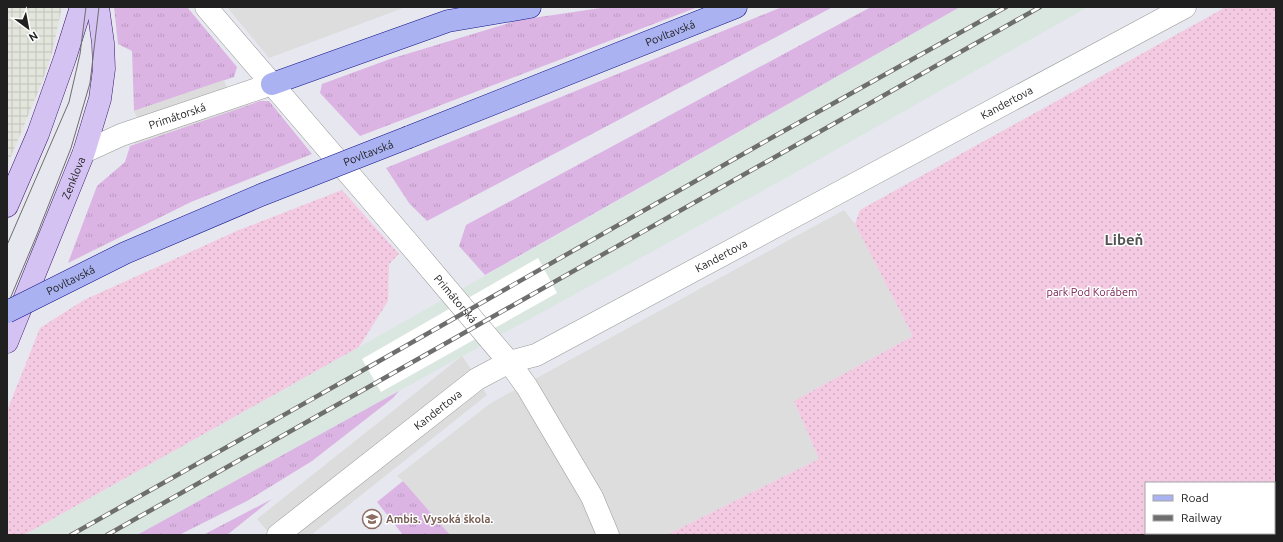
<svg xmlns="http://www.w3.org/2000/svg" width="1283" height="542" font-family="Ubuntu,sans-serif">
  <defs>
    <pattern id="grass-tufts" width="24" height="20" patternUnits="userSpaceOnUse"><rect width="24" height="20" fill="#dbb4e3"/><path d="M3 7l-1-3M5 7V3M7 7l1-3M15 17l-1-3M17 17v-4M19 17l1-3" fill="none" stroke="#bc9ac2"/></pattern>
    <pattern id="park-dots" width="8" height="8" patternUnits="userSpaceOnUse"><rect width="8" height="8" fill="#f3cae2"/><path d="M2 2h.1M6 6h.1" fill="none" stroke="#d0adc2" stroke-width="1.8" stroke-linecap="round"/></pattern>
    <pattern id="plaza-grid" width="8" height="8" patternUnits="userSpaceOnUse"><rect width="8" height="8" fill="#e2e5dc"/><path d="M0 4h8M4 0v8" fill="none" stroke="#c2c4bc"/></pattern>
  </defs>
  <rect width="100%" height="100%" fill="#e7e7ef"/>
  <path fill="#ddddde" d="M227 7H406L269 58Z
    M844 210 855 224 913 336 794 401 819 459 667 535H450L403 481 397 476 491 403Z"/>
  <path fill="#dae7e1" d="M960 7H1088L793 174 399 391 148 535H24L359 347Z"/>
  <path fill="url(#grass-tufts)" d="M114 7H187L237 67 234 77 134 111 132 51 118 44Z
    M608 7H698L360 136 320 93 322 84 390 59 519 20Z
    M782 7H833L427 221 409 203 386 168Z
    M871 7H960L485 275 459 246 466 225Z
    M260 101H269L312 154 191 202 68 263 97 186 125 162 130 146Z
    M399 391 393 398 312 461 247 501 179 535H137Z
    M403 481 450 535H403L377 502Z
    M272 499 227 535H203Z"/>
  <path fill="url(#park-dots)" fill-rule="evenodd" d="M1226 7H1276V535H667L819 459 794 401 913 336 855 224 860 210ZM1146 483H1274V533H1146Z
    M342 190 399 254 389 264 388 301 359 347 24 535H7V411L40 328 84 300 239 230Z"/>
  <path fill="#dcdcdc" d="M224 80 227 89 138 119 134 111Z
    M247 97 249 105 135 144 132 137Z
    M462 356 473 372 269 533 257 519Z
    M482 387 487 395 311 535H294Z
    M540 419 605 535H593L571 486 532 424Z"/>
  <path fill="url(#plaza-grid)" d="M7 7H62L52 53 43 80 7 166Z"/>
  <path fill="#fff" d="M538 258 557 293 381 392 362 359Z"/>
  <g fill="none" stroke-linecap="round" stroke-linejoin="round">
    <g stroke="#979797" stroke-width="23">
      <g id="minor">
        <path id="s1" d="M206 7 410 245 509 362 527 387 592 497 608 535"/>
        <path id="s2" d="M84 152 121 135 272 84"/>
        <path id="s3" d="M278 535 477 379 509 362 536 355 1185 7"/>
      </g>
    </g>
    <g stroke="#39136b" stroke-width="23">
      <g id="secondary">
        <path d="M7 206 38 134 65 58 81 7"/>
        <path id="s4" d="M7 342 84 152 100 99 104 69 103 43 98 7"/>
      </g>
    </g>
    <g stroke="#121389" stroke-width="23">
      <g id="primary">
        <path d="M272 84 448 21 530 7"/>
        <path id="s5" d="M409 137 736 7"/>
      </g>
    </g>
    <use href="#minor" stroke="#fff" stroke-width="22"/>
    <use href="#secondary" stroke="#d4c2f2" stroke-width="22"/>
    <use href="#primary" stroke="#aab2f1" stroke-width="22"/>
    <path stroke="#6e6e6e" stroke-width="1" d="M7 245 69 102 80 54 86 7
      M7 306 36 237 71 148 90 83 99 7"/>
    <g stroke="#6e6e6e" stroke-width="4.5">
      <path id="rail" d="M71 535 367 368 773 137 1006 7
        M107 535 1040 7"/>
    </g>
    <use href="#rail" stroke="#fff" stroke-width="3" stroke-dasharray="9" stroke-linecap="butt"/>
    <g stroke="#121389" stroke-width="23" stroke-linecap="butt">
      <g id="primary-bridge">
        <path id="s6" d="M7 312 125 253 261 195 409 137"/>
      </g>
    </g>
    <use href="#primary-bridge" stroke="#aab2f1" stroke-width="22"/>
  </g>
  <defs>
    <g id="university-ring" transform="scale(1)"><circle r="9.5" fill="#fff" stroke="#8d6e63" stroke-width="1.5"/><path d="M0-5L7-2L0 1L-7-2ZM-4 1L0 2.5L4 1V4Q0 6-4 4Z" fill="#8d6e63"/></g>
  </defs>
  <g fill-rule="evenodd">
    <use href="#university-ring" x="372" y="519"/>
  </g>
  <g text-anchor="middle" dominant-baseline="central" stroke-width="3" stroke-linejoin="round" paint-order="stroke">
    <g font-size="11" fill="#202020" stroke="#fff">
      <text stroke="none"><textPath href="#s5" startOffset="281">Povltavská</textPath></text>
      <text stroke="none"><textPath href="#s3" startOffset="851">Kandertova</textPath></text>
      <text stroke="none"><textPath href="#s2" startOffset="100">Primátorská</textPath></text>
      <text stroke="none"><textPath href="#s6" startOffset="395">Povltavská</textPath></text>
      <text stroke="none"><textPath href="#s4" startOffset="177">Zenklova</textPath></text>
      <text stroke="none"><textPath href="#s3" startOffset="527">Kandertova</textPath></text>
      <text stroke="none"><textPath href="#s6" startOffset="71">Povltavská</textPath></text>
      <text stroke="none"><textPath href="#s1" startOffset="384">Primátorská</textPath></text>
      <text stroke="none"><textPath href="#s3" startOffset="203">Kandertova</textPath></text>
    </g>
    <g font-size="11" fill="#72194d" stroke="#fff">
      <text x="1092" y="292">park Pod Korábem</text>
    </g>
    <g font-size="11" font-weight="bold" fill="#785e54" stroke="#fff" text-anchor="start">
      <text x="386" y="519">Ambis. Vysoká škola.</text>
    </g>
    <g font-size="15" font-weight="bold" fill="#535353" stroke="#fff">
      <text x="1124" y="239">Libeň</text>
    </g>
  </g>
  <rect width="1283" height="542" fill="none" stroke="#202020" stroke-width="16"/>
  <rect x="1145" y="482" width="130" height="52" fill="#ffffff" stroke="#a6a6a6"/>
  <rect x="1153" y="495" width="20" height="6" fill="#aab2f1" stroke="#a6a6a6"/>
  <text x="1181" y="502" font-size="12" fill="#202020">Road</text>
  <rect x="1153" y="515" width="20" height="6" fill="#6e6e6e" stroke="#a6a6a6"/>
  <text x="1181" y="522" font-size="12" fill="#202020">Railway</text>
  <g transform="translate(28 28) rotate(148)" stroke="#ffffff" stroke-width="3" paint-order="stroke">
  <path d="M0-3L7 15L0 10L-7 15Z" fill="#202020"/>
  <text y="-6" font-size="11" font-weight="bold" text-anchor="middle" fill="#202020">N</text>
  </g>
</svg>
